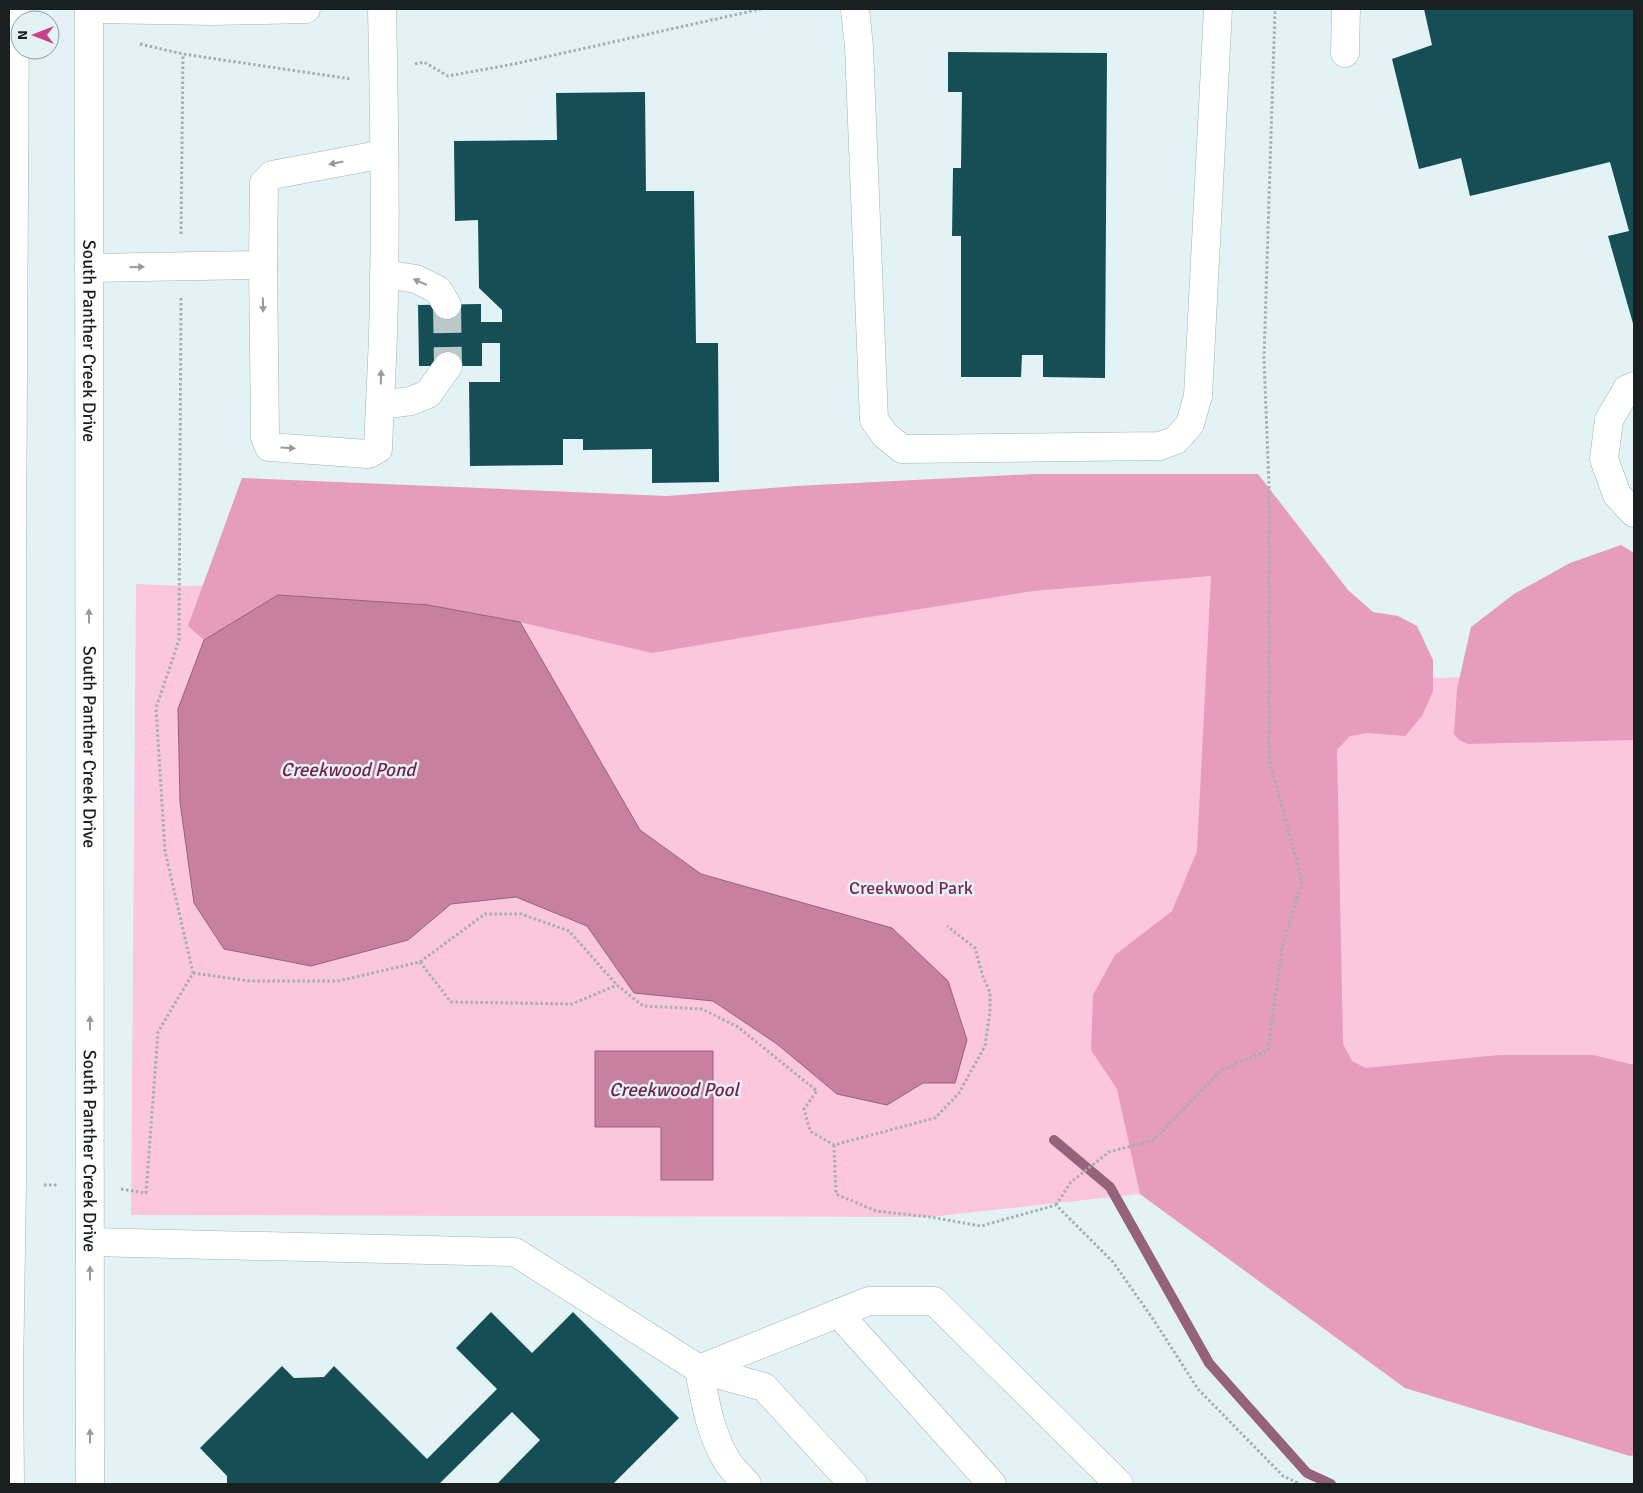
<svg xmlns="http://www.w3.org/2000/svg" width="1643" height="1493" font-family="Signika,sans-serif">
  <rect width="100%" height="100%" fill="#e3f3f5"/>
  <path fill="#fcc6dc" d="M1275 526 1272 680 1634 675V1455L1630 1456 1405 1388 1140 1194 930 1217 131 1215 136 584 185 586 751 570Z"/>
  <path fill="#e69cbc" d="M1035 474H1258L1348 590 1373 612 1398 616 1417 626 1433 660V691L1422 716 1405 736 1367 733 1350 736 1337 750 1343 1044 1352 1061 1366 1068 1499 1055H1593L1634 1065V1455L1630 1456 1405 1388 1140 1194 1117 1089 1091 1050 1093 995 1115 955 1172 911 1197 851 1211 576 1033 591 781 631 652 653 520 622 428 605 278 595 204 640 188 626 242 478 667 496 796 486Z
    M1621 545 1634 553V740L1468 744 1459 740 1454 734 1457 689 1471 627 1514 594 1570 563Z"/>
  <path fill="#c880a0" stroke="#94637a" d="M278 595 428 605 520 622 640 830 701 874 892 928 948 981 967 1040 955 1083H923L887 1105 837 1094 777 1044 713 1001 634 993 587 926 516 897 451 904 408 940 311 966 224 949 194 903 180 802 178 709 204 640Z
    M595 1051H713V1180H661V1127H595Z"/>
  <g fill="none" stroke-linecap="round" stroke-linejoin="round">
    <path stroke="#94637a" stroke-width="10" d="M1054 1140 1110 1187 1209 1363 1307 1473 1331 1484"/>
  </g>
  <path fill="#154e55" d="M1424 9H1634V327L1608 236 1629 231 1610 162 1470 196 1461 158 1419 169 1392 59 1432 45Z
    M948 52 1107 53 1105 378 1043 377V355H1022L1021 377H961V236H952L953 168H961L962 92H948Z
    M645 92 646 191H694L696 343H718L719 482 652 483V449L583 450V439H563V465L470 466 469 382H500V343H482V366H419L418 305 481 304V322H502V310L479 288 478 220 455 221 454 141 557 140 556 93Z
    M491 1312 532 1353 573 1312 679 1418 613 1484H497L540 1440 512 1412 439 1484H227V1476L200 1448 282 1366 294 1378 324 1377 334 1366 427 1459 497 1389 456 1348Z"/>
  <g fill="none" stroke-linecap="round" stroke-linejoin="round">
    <path stroke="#bbc9ca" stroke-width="28" stroke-dasharray="28 14" stroke-linecap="butt" d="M447 305 448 366"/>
    <g stroke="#a2b1b3" stroke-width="29">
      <g id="minor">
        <path id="s1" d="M89 9 90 1484"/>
        <path d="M93 9 215 11 306 9"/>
        <path d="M382 9C384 101 386 193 384 286 384 340 380 394 378 449L368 454 269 447 265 437 263 265 264 183 272 175 384 154"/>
        <path d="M855 9 859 47 874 420 885 435 902 449 1160 446 1176 440 1190 424 1198 396 1218 9"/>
        <path d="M1345 53 1346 9"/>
        <path d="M89 268 263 265"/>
        <path d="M384 274 416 279 438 290 447 305"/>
        <path d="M1634 386 1627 389 1609 420 1604 459 1617 495 1634 513"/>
        <path d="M380 405 411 401 428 394 448 366"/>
        <path d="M90 1242 515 1252 699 1369 764 1387 853 1484"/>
        <path d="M838 1313 992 1484"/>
        <path d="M699 1369 869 1301H934L1119 1484"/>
        <path d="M699 1369C705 1401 710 1433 727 1461 732 1469 740 1477 747 1484"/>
        <path d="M10 1484 9 1373 12 1186V557L15 9"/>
      </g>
    </g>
    <path stroke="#a3b0b1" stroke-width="3" stroke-dasharray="2.5 2.5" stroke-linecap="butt" d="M140 44 183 54 351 79
      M415 64 424 62 448 76 514 64 761 9
      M181 234 183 54
      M420 962 451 1002 572 1004 617 985
      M193 973 250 981H338L420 962 485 914H521L569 931 617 985 643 1006 702 1009 738 1027 817 1091 804 1109 810 1131 834 1145 935 1118 959 1093 985 1046 990 1011V992L983 977 975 948 947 926
      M834 1145 836 1194 876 1211 930 1217 981 1226 1056 1205 1113 1262 1153 1319 1198 1389 1283 1476 1300 1484
      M44 1185H58
      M121 1189 146 1193 158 1032 193 973 165 851 156 708 179 640 181 297
      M1056 1205 1071 1182 1109 1152 1154 1140 1220 1071 1268 1050 1282 948 1302 881 1269 759V486L1264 358 1275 9"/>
    <use href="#minor" stroke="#fff" stroke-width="28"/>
  </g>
  <defs><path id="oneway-solid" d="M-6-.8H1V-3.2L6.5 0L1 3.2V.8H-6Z" transform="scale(1.25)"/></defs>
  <g fill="#989b9b">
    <use href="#oneway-solid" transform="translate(336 163) rotate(169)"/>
    <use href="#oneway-solid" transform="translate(137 267) rotate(-1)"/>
    <use href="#oneway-solid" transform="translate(420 282) rotate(-157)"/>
    <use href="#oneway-solid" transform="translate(263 305) rotate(89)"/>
    <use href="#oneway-solid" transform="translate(381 377) rotate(-88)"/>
    <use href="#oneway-solid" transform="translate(288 448) rotate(4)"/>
    <use href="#oneway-solid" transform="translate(89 616) rotate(-90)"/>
    <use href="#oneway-solid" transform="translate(90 1023) rotate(-90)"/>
    <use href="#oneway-solid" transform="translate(90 1273) rotate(-90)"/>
    <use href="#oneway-solid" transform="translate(90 1436) rotate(-90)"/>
  </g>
  <g text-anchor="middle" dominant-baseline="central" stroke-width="5" stroke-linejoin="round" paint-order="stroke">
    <g font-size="18" fill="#1a2020" stroke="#e3f3f5">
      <text stroke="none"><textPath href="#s1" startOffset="332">South Panther Creek Drive</textPath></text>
      <text stroke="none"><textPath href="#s1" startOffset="738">South Panther Creek Drive</textPath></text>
      <text stroke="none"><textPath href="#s1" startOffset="1142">South Panther Creek Drive</textPath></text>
    </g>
    <g font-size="18" fill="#7c2753" stroke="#e3f3f5">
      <text x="911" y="888">Creekwood Park</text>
    </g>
    <g font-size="19" font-style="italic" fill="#741f4c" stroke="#e3f3f5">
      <text x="348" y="770">Creekwood Pond</text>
      <text x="674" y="1090">Creekwood Pool</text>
    </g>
  </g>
  <rect width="1643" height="1493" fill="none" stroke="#1a2020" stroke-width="20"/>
  <g transform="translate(35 35) rotate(270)"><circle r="24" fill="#e3f3f5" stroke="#939fa0"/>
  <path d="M0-4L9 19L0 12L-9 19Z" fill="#c74388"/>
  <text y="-8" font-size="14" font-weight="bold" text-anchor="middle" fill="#1a2020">N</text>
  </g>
</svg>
